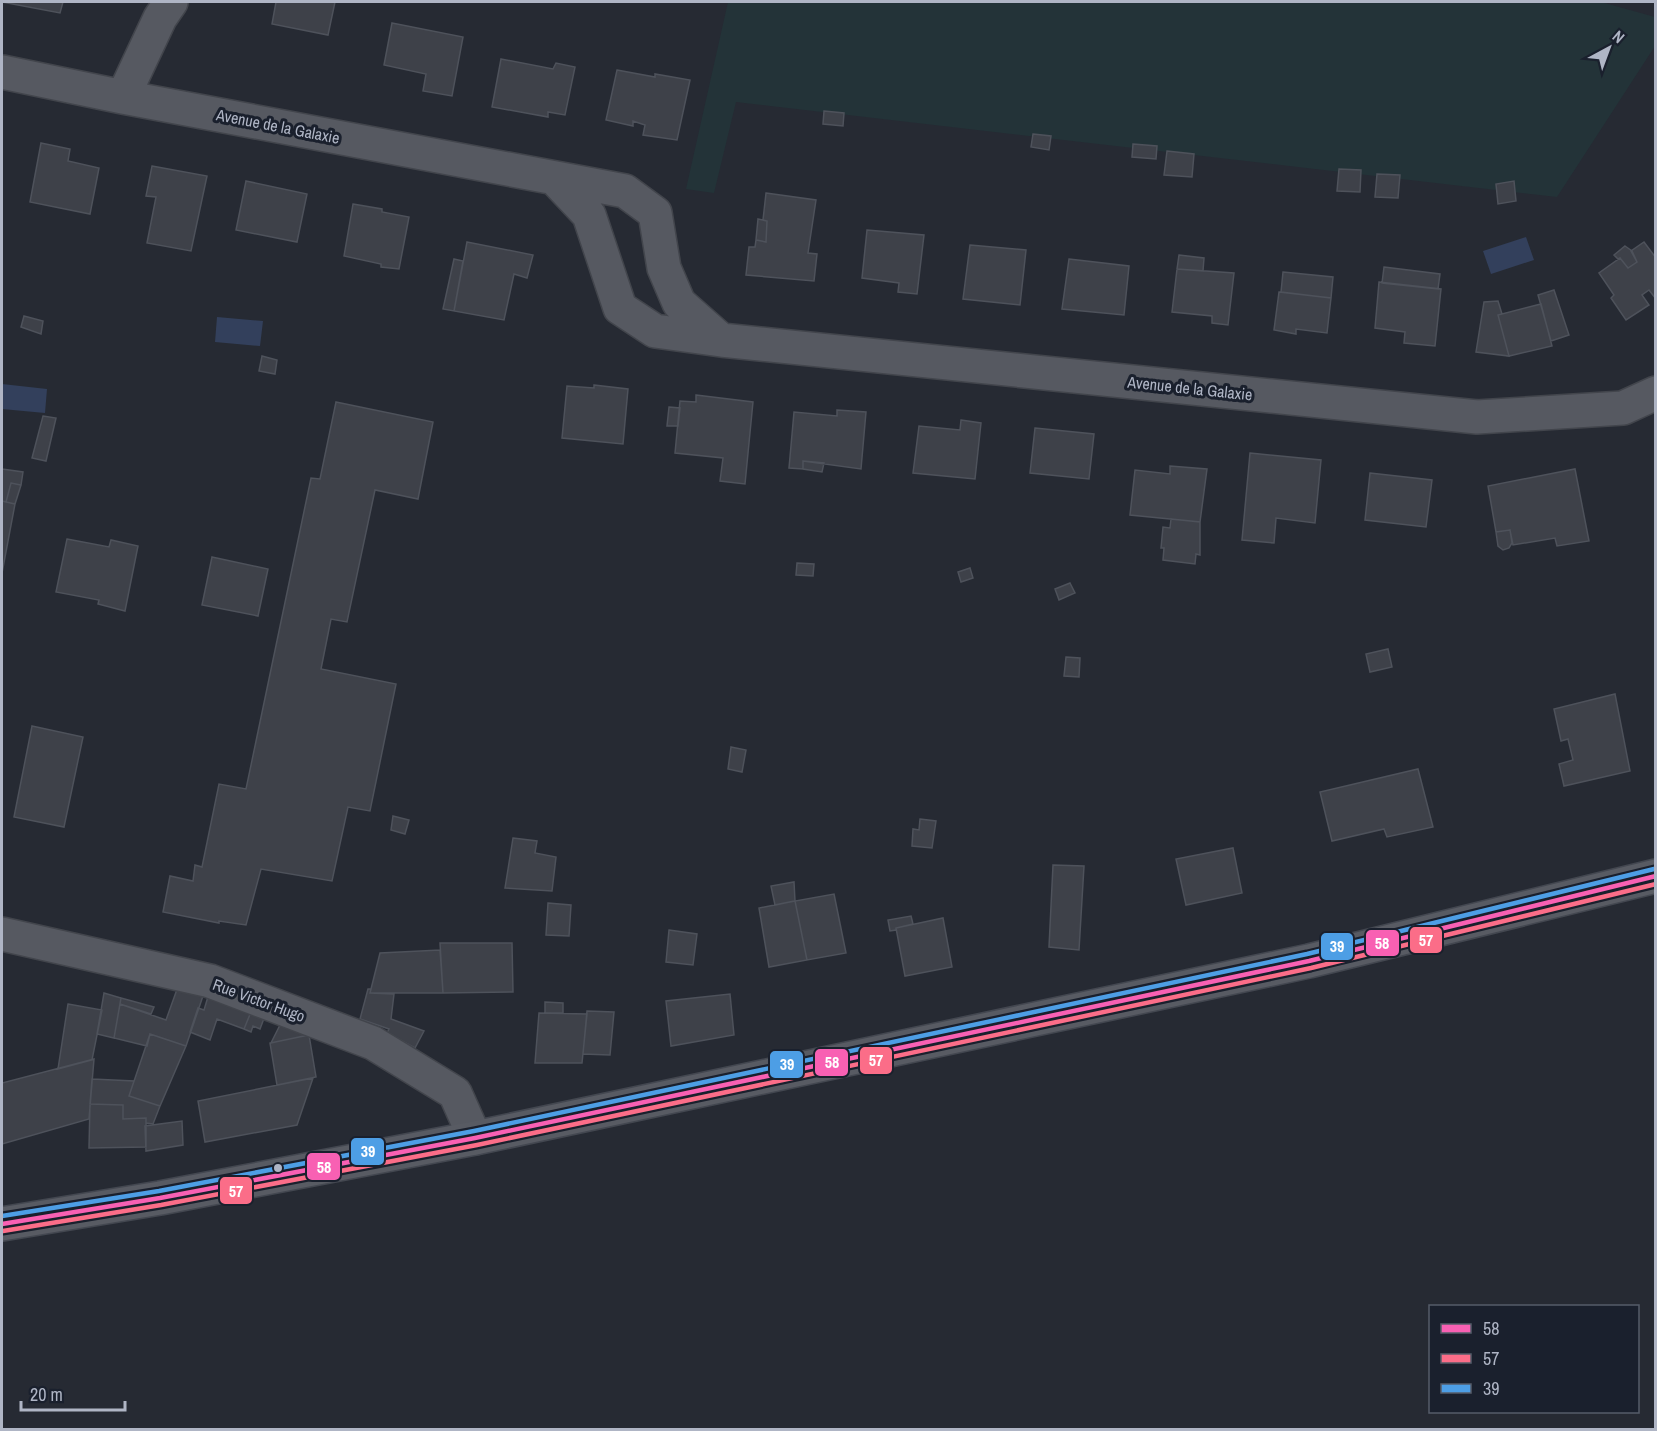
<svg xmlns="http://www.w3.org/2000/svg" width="1657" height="1431" font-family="'Archivo Narrow',sans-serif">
  <rect width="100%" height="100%" fill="#262a33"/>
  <path fill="#233338" d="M728 2H1601L1655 17V46L1557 197 736 102 714 193 686 189Z"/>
  <path fill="#33405c" d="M1526 237 1534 260 1491 274 1483 251Z
    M217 317 263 321 260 346 215 342Z
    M2 384 47 389 45 413 2 409Z"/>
  <path fill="#3e4149" stroke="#4e525b" stroke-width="1.5" d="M2 2H63L60 13Z
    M276 2H335L328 35 272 24Z
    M392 23 463 37 452 96 423 91 426 74 384 65Z
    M501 59 553 69 556 63 575 67 565 115 548 112V117L492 107Z
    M617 70 655 77V74L690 80 677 140 643 135 645 125 633 121V126L606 120Z
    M824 111 844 113 843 126 823 124Z
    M1033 134 1051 136 1049 150 1031 147Z
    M41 143 70 149 68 161 99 168 90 214 30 202Z
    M1133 144 1157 146 1156 159 1132 157Z
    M1167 151 1194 154 1192 177 1164 175Z
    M152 166 207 176 191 251 147 243 156 197 146 196Z
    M1339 169 1361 170 1360 192 1337 191Z
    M1377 174 1400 175 1398 198 1375 197Z
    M246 181 307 194 297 242 236 230Z
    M1514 181 1516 201 1498 204 1496 184Z
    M766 193 816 200 808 253 817 254 814 281 746 275 749 247H755L756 240 766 242 767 221 763 220Z
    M353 204 382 209V212L409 217 399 269 381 267V264L344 256Z
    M758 219 767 221 766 242 756 240Z
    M867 230 924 235 917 294 898 292 899 283 862 278Z
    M467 242 533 255 527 278 514 274 504 320 454 311Z
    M1644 242 1656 258V299L1649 290 1642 295 1649 305 1626 320 1611 298 1614 295 1599 273 1620 258 1628 268 1637 262 1631 251Z
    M970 245 1026 250 1020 305 963 299Z
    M1625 246 1632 251 1637 262 1628 268 1620 258 1618 259 1614 255Z
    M1179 255 1204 258 1203 271 1177 269Z
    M454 259 463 261 454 311 443 309Z
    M1069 259 1129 266 1124 315 1062 309Z
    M1384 267 1440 274 1438 289 1382 283Z
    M1177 269 1234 273 1228 325 1212 323V316L1172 312Z
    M1283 272 1333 277 1331 298 1281 292Z
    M1379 282 1441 289 1435 346 1404 343 1405 332 1375 328Z
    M1554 290 1569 335 1551 341 1538 295Z
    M1279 292 1331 298 1327 333 1296 329V334L1274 330Z
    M1498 301 1502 314 1498 315 1509 356 1476 352 1484 302Z
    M1541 304 1552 346 1509 356 1498 315Z
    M24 316 43 321 41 334 21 327Z
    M262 356 277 360 275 374 259 371Z
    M594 385 628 389 623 444 562 438 567 386 594 388Z
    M696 395 753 402 745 484 720 481 723 458 675 453 680 401 696 402Z
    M336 402 433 422 418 499 375 490 347 622 331 619 321 669 396 684 370 811 348 807 332 881 261 869 246 925 219 921V923L163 912 170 876 193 881 195 865 202 867 219 784 246 789 311 478 320 479Z
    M669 407 680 408 678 426H667Z
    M837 410 866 412 861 469 803 461V469L789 468 794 412 837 416Z
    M43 416 56 418 46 461 32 458Z
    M961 420 981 423 975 479 913 473 919 426 960 430Z
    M1035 428 1094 434 1089 479 1030 473Z
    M1250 453 1321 460 1315 523 1276 518 1274 543 1242 540Z
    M803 461 824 463 822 472 803 469Z
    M1170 466 1207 469 1200 522 1130 515 1135 470 1170 474Z
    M2 469 23 472 21 485 11 483 6 502 2 501Z
    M1575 469 1589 541 1557 546 1555 538 1513 545 1510 530 1496 532 1488 486Z
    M1370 473 1432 480 1426 527 1365 520Z
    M11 483 21 485 15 504 6 502Z
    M2 501 15 504 2 573Z
    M1171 519 1200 522V555L1196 554 1195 564 1163 560 1164 548H1161L1163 527 1170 528Z
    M1510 530 1512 543 1509 548 1503 550 1498 546 1496 532Z
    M67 539 109 547 111 540 138 546 125 611 98 604 99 600 56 592Z
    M212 557 268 569 258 616 202 605Z
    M797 563 814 564 813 576 796 575Z
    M970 568 973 578 961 582 958 572Z
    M1070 583 1075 593 1059 600 1055 589Z
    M1388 649 1392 667 1370 672 1366 654Z
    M1066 657 1080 658 1079 677 1064 676Z
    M1615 694 1630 771 1564 786 1559 764 1573 760 1568 739 1561 741 1554 709Z
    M32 726 83 737 64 827 14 817Z
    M731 747 746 750 742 772 728 769Z
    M1418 769 1433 827 1387 837 1384 829 1332 841 1320 792Z
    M393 816 409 820 405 834 391 830Z
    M920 819 936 821 932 848 912 846 913 829 919 830Z
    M513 838 537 841 535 853 556 857 552 891 505 888Z
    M1233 848 1242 893 1186 905 1176 859Z
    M1053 865 1084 866 1079 950 1049 947Z
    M794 882 795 901 775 905 771 886Z
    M834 894 846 953 807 960 795 901Z
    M795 901 807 960 769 967 759 908Z
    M548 903 571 905 569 936 546 935Z
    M911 916 913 924 896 928V930L890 931 888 920Z
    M943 918 952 967 905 976 896 928Z
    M669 930 697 934 693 965 666 962Z
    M440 943H512L513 992 443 993Z
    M440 950 443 993H370L380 953Z
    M180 981 205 990 186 1046 150 1034 147 1046 114 1038 120 1004 166 1020Z
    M368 989H371L370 993 394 994 391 1019 424 1031 415 1048 387 1033 389 1029 360 1019Z
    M210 990 253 1007 244 1029 217 1019 210 1040 190 1032 198 1008 204 1010Z
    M104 993 121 998 114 1038 97 1034Z
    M730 994 734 1035 671 1046 666 1001Z
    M121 998 154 1007 151 1014 120 1004Z
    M545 1002 563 1003V1013H545Z
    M68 1004 102 1010 92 1060 58 1069Z
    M253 1007 266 1013 260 1029 253 1026 251 1032 244 1029Z
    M587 1011 614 1012 610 1055 583 1054Z
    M539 1013 587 1014 582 1063H535Z
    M283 1019 309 1035 271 1043Z
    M150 1034 186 1046 160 1106 129 1096Z
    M309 1035 316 1077 277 1085 270 1043Z
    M94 1059 89 1119 2 1144V1083Z
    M313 1078 297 1125 205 1142 198 1101Z
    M92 1079 134 1081 129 1096 160 1106 153 1124 146 1123V1118L123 1119V1105L90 1104Z
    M90 1104 123 1105V1119L146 1118V1147L89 1148Z
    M182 1121 183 1145 146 1151 145 1126Z"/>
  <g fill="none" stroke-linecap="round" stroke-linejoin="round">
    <g stroke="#42454c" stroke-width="36">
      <path id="minor" d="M2 72 123 97 625 191 655 213 664 268 679 303 721 340
        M123 97 160 18 171 2
        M555 179 589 215 620 308 655 331 721 340 1477 417 1623 408 1656 393
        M2 934 210 981 373 1043 455 1093 475 1138"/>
    </g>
    <g stroke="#434750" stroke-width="36">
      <path id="major" d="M2 1224 160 1198 475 1138 1309 961 1656 876"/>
    </g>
    <use href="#minor" stroke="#565961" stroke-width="33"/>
    <use href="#major" stroke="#585b63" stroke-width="33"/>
    <g stroke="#1a202d" stroke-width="9">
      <path id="bus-1" d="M2 1224 160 1198 475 1138 1309 961 1656 876"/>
    </g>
    <g stroke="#1a202d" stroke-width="9">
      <path id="bus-2" d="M3 1231 161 1205 477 1145 1311 968 1656 884"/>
    </g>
    <g stroke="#1a202d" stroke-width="9">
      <path id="bus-3" d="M2 1216 159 1191 474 1131 1307 954 1654 869"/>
    </g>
    <use href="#bus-1" stroke="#f860b3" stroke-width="4.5"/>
    <use href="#bus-2" stroke="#fb6d88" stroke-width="4.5"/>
    <use href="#bus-3" stroke="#4d9ee5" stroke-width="4.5"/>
  </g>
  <circle fill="#afb5c5" stroke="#1a202d" stroke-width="2" cx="278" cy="1168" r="5"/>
  <g text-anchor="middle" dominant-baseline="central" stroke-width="6" stroke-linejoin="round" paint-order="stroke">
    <g font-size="16" fill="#afb5c5" stroke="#1a202d">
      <text transform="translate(278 126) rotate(11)">Avenue de la Galaxie</text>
      <text transform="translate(1190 388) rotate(6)">Avenue de la Galaxie</text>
      <text transform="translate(259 1000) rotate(20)">Rue Victor Hugo</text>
    </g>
  </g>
  <g stroke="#1a202d" stroke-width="2">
    <rect x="1409" y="926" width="34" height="28" rx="6" fill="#fb6d88"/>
    <rect x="1365" y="929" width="35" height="28" rx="6" fill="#f860b3"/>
    <rect x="1320" y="932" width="34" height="29" rx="6" fill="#4d9ee5"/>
    <rect x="859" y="1046" width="34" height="29" rx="6" fill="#fb6d88"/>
    <rect x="814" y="1048" width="35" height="29" rx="6" fill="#f860b3"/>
    <rect x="769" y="1050" width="35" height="29" rx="6" fill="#4d9ee5"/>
    <rect x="350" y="1137" width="35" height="29" rx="6" fill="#4d9ee5"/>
    <rect x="306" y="1152" width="35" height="29" rx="6" fill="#f860b3"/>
    <rect x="219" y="1176" width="34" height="29" rx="6" fill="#fb6d88"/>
  </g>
  <g font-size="16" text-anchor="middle" font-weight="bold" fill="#fff">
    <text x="1426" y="946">57</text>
    <text x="1382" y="949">58</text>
    <text x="1337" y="952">39</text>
    <text x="876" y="1066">57</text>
    <text x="832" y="1068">58</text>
    <text x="787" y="1070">39</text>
    <text x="368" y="1157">39</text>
    <text x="324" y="1173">58</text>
    <text x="236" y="1197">57</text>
  </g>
  <rect width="1657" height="1431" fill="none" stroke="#afb5c5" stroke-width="6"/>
  <rect x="1429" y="1305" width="210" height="108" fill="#1a202d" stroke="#565c6a" stroke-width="1.5"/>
  <rect x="1441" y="1324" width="30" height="9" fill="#f860b3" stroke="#565c6a" stroke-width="1.5"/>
  <text x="1483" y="1335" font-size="18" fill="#afb5c5">58</text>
  <rect x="1441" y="1354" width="30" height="9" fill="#fb6d88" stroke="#565c6a" stroke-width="1.5"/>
  <text x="1483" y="1365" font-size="18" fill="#afb5c5">57</text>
  <rect x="1441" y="1384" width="30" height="9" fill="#4d9ee5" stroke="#565c6a" stroke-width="1.5"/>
  <text x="1483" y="1395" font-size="18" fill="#afb5c5">39</text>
  <g transform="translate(1609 48) rotate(41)" stroke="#1a202d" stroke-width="4.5" paint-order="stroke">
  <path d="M0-4.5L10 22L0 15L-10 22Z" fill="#afb5c5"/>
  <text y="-9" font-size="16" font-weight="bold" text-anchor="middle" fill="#afb5c5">N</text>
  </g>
  <path d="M21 1401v9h104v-9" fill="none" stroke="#afb5c5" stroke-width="3"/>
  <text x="30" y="1401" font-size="18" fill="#afb5c5" stroke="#1a202d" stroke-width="4.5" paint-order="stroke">20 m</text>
</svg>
